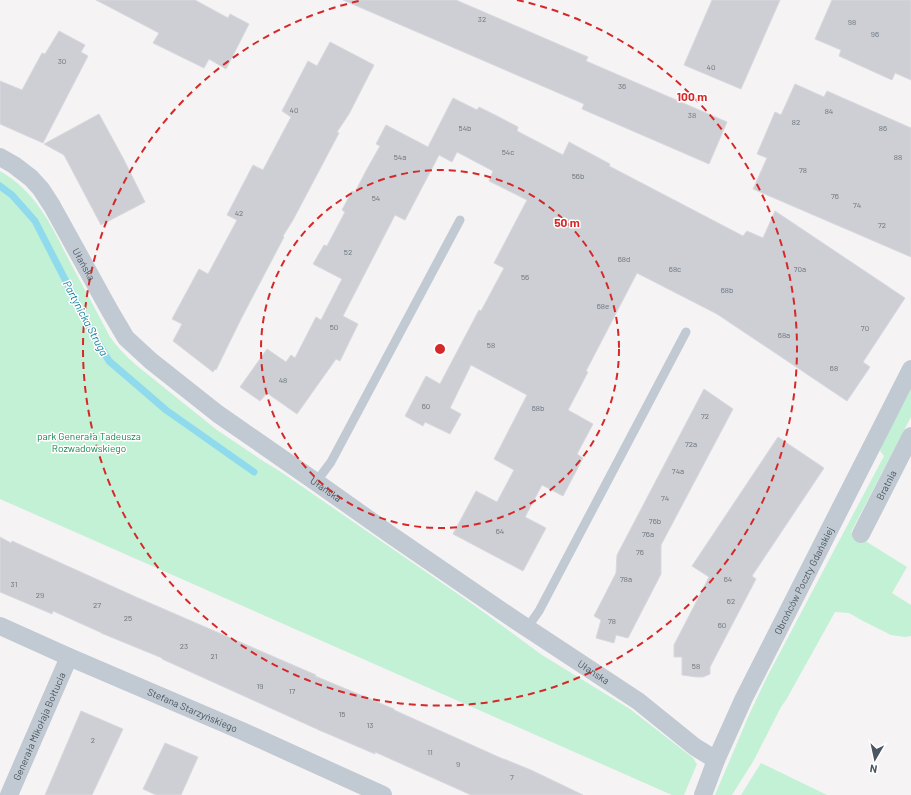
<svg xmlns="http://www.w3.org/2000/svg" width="911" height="795" font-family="Barlow,sans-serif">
  <rect width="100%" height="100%" fill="#f5f3f3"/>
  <path fill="#c3f1d5" d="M0 171C38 193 52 227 71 264 84 288 97 312 110 337 117 347 126 356 136 365L217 430 263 461 281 472 471 603 542 655 630 709 693 758 697 764 684 795H672L0 499Z
    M911 389V417L851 532 907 567 892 593 911 605V636L905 637 891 635 863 621 849 613 835 612 786 700 781 707 754 760 732 795H715L749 715 766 679 884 456 880 451 881 447Z
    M761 763 827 795H741Z"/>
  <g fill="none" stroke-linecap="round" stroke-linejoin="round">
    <path stroke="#90daee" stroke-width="7" d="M0 186 12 195 35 221 91 330 109 361 166 410 254 472"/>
  </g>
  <path fill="#cdcfd5" stroke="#d7d9de" d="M96 0H195L228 18 230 14 249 24 226 69 209 59 204 68 153 43 159 33Z
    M343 0H456L588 57 586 61 727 122 709 164 582 109 584 104Z
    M712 0H780L741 89 684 65Z
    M832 0H911V80L895 73 892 80 839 56 841 50 815 39Z
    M59 31 85 45 81 52 88 56 43 143 0 124V81L22 90 42 53 45 54Z
    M330 42 374 65 349 114 337 132 339 133 293 220 283 236 284 237 241 319 216 370 215 369 213 372 173 341 182 324 172 319 199 269 208 274 237 220 227 215 253 165 263 170 291 117 282 111 308 61 317 66Z
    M795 84 824 97 827 91 911 128V257L753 189 767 158 757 154 775 112 781 115Z
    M453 98 477 110 479 107 499 117 518 127 517 131 563 155 569 142 610 164 609 166 743 236 747 231 763 238 775 211 905 298 863 362 870 367 847 401 717 314 637 273 586 371 588 372 568 410 593 424 577 454 583 458 563 496 542 485 525 517 546 528 523 571 453 534 476 491 497 502 514 470 494 459 527 395 471 365 450 408 461 414 450 434 425 422 423 426 405 416 426 376 440 384 479 310 481 311 504 268 494 263 527 200 489 181 493 171 457 152 452 162 439 155 405 220 395 215 343 316 358 324 340 361 336 359 297 414 267 393 260 401 240 387 267 349 286 362 291 355 295 358 316 317 321 320 342 279 313 264 324 245 327 246 345 212 342 210 352 191 355 192 367 169 380 146 376 144 386 125 428 147Z
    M99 114 123 158 145 202 101 225 64 155 44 144Z
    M704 389 733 409 661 545V574L628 638 616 635 614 643 596 638 601 620 594 616 616 573 617 555Z
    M778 437 824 468 752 576 756 579 710 667V674L703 677H696L682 675V657H674V645L709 577 692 566Z
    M0 537 11 543 12 541 136 597 316 675 315 676 394 709V710L503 759H504L531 770 583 795H471L375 752V754L319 730 162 659V658L101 633H102L53 611 52 614 0 592Z
    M81 711 123 729 92 795H45Z
    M165 743 198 757 181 795H156L143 789Z"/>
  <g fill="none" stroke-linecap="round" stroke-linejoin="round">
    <path stroke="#c1cad2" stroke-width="9" d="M316 482 331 462 460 220
      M527 628 539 611 686 332"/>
    <g stroke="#c1cad2" stroke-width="18">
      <path id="s1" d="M0 157 14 165 31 178 41 189 52 206 110 311 126 338 151 361 218 414 316 482 391 535 515 620 638 701 695 747 716 760"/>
      <path id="s2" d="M861 534 911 436"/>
      <path id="s3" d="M0 626 69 657 242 731 383 795"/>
      <path id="s4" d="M9 795 69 657"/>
      <path id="s5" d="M703 795 716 760 744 698 911 369"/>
    </g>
  </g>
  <g fill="none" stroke="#d62828" stroke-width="2" stroke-dasharray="7 5">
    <circle cx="440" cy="349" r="179"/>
    <path d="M517 0A357 357 0 1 1 363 0"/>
  </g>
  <g text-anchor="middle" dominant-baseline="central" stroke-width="3" stroke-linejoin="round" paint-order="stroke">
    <g font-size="8" fill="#6b747e">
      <text x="482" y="19">32</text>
      <text x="852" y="22">98</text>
      <text x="875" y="34">96</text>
      <text x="62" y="61">30</text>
      <text x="711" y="67">40</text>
      <text x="622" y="86">36</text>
      <text x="294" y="110">40</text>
      <text x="829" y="111">84</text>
      <text x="692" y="115">38</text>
      <text x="796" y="122">82</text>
      <text x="465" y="128">54b</text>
      <text x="883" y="128">86</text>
      <text x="508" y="152">54c</text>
      <text x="400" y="157">54a</text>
      <text x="898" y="157">88</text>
      <text x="803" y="170">78</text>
      <text x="578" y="176">56b</text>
      <text x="835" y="196">76</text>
      <text x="376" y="198">54</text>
      <text x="857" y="205">74</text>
      <text x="239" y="213">42</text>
      <text x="882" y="225">72</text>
      <text x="348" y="252">52</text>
      <text x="624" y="259">68d</text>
      <text x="675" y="269">68c</text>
      <text x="800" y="269">70a</text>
      <text x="525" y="277">56</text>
      <text x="727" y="290">68b</text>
      <text x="603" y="306">68e</text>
      <text x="334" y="327">50</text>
      <text x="865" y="328">70</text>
      <text x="784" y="335">68a</text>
      <text x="491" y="345">58</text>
      <text x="834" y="368">68</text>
      <text x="283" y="380">48</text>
      <text x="426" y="406">60</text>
      <text x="538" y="408">68b</text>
      <text x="705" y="416">72</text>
      <text x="691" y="444">72a</text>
      <text x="678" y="471">74a</text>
      <text x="665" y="498">74</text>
      <text x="655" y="521">76b</text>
      <text x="500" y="531">64</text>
      <text x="648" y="534">76a</text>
      <text x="640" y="552">76</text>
      <text x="626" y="579">78a</text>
      <text x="728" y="579">64</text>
      <text x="14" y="584">31</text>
      <text x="40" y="595">29</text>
      <text x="731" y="601">62</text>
      <text x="97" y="605">27</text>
      <text x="128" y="618">25</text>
      <text x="612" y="621">78</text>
      <text x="722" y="625">60</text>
      <text x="184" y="646">23</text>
      <text x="214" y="656">21</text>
      <text x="696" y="666">58</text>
      <text x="260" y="686">19</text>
      <text x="292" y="691">17</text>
      <text x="342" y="714">15</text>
      <text x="370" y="725">13</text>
      <text x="93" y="740">2</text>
      <text x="430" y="752">11</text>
      <text x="458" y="764">9</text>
      <text x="512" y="777">7</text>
    </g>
    <g font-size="10" fill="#4a5661" stroke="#fff">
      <text stroke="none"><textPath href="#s1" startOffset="139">Ułańska</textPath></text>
      <text stroke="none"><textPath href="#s2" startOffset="55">Bratnia</textPath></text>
      <text stroke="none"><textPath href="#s1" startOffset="475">Ułańska</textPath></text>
      <text stroke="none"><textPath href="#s5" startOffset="237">Obrońców Poczty Gdańskiej</textPath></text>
      <text stroke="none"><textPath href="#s1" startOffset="799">Ułańska</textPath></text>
      <text stroke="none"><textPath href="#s3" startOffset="210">Stefana Starzyńskiego</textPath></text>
      <text stroke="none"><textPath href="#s4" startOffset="75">Generała Mikołaja Bołtucia</textPath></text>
    </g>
    <g font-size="10" fill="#17864f" stroke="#fff">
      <text x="89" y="436">park Generała Tadeusza<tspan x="89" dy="12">Rozwadowskiego</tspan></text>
    </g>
    <g font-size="11" font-style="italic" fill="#0c7c9b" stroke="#fff">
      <text transform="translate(86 318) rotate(62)">Partynicka Struga</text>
    </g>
  </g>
  <circle cx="440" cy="349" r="6" fill="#d62828" stroke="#fff" stroke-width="2"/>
  <g font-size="12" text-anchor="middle" font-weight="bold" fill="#d62828" stroke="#fff" stroke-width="3" stroke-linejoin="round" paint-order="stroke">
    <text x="692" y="101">100 m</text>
    <text x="567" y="227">50 m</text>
  </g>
  <g transform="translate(875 759) rotate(189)" stroke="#ffffff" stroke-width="3" paint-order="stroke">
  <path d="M0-3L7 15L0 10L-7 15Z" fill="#4a5661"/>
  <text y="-6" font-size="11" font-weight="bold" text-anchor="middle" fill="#4a5661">N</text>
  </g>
</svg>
